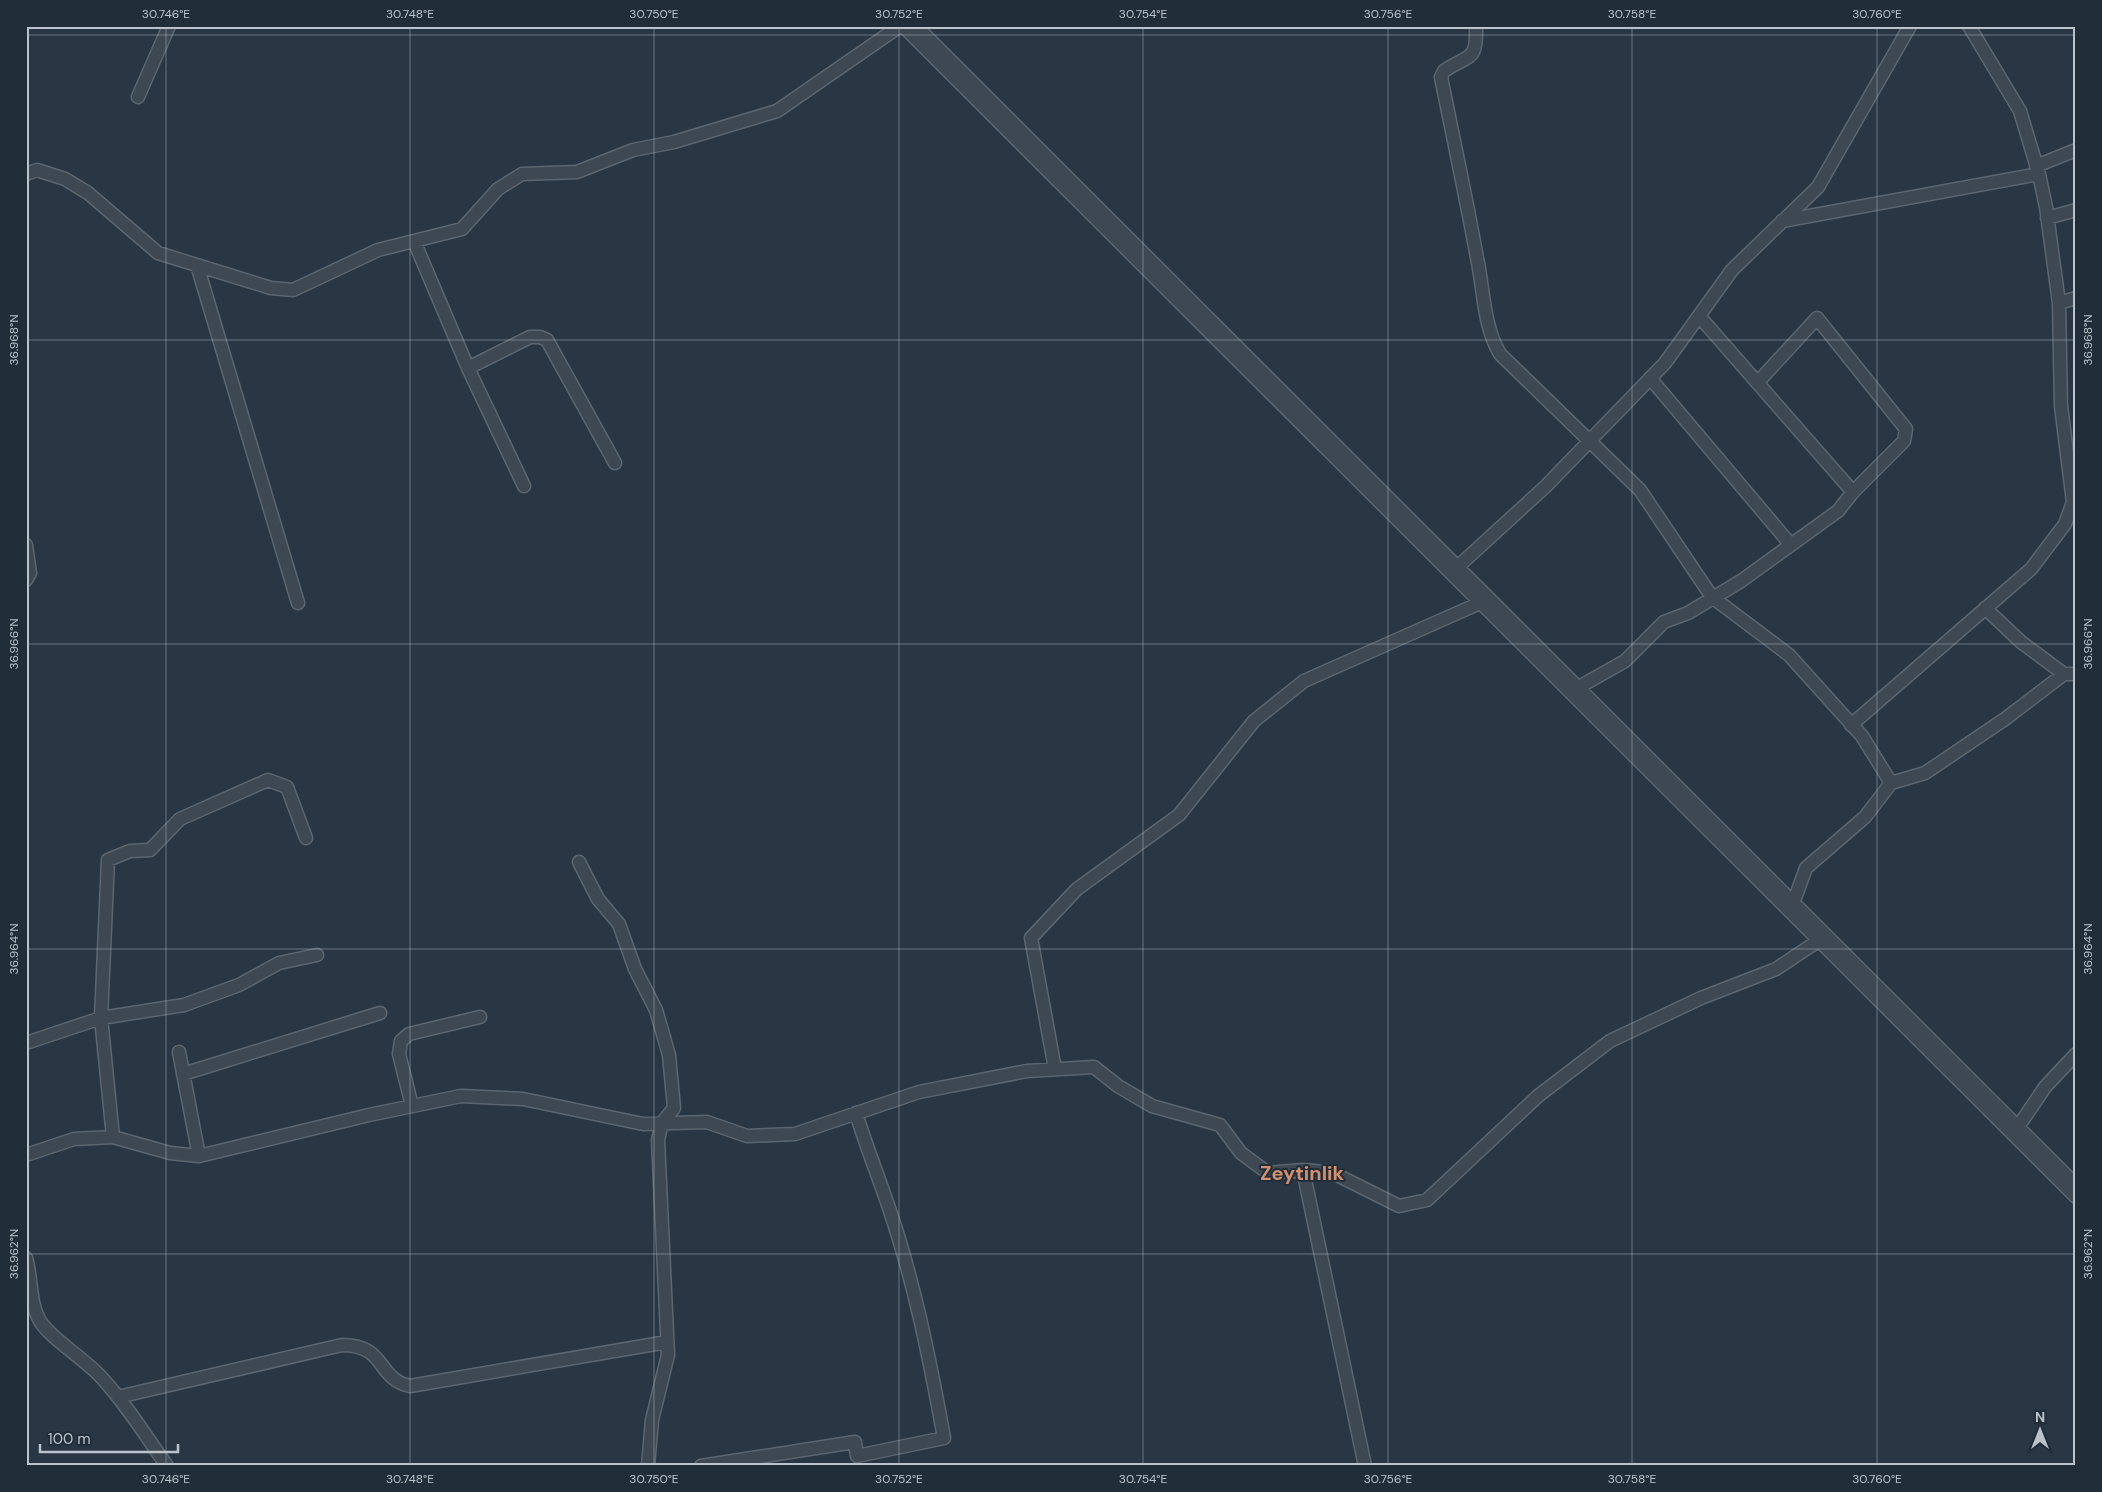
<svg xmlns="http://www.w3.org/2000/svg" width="2102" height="1492" font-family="'DM Sans',sans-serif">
  <rect width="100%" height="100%" fill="#293643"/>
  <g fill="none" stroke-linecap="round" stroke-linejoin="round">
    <g stroke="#5b6670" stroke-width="15">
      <path id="minor" d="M903 26 2076 1197
        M916 26 2076 1185
        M1476 26C1477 63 1470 53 1444 71L1441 77C1453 137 1466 197 1477 258 1484 290 1483 325 1500 354L1640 490 1712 597 1789 655 1862 736 1891 783 1865 817 1806 868 1791 909
        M138 97 169 26
        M2036 166 2076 150
        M26 174 37 170 65 179 88 193 158 253 271 288 293 290 378 250 462 229 498 189 522 174 577 172 633 150 674 142 777 111 900 26
        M2047 218 2076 210
        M1782 221 2039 174
        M414 241 468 368 524 486
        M197 265 298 603
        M2059 303 2076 298
        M468 368 530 337H540L547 340 615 463
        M1650 378 1791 545
        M1758 382 1817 318 1906 429 1904 441 1853 492
        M26 545 30 573 26 580
        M1452 572 1546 486 1665 363 1732 270 1818 187 1910 26
        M1985 608 2021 642 2064 674
        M1579 687 1625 661 1664 622 1688 613 1741 581 1838 511 1853 492 1699 316
        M1851 725 2031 569 2065 524 2073 502 2061 406 2059 303 2046 207 2039 174 2020 111 1969 26
        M1891 783 1925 773 2005 719 2064 674H2076
        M579 862 598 899 619 924 635 969 656 1010 669 1055 674 1108 662 1123 658 1140 668 1355 652 1420 648 1466
        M26 1043 101 1018 184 1005 239 985 279 963 317 955
        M179 1052 199 1156
        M1055 1069 1031 938 1077 889 1179 815 1254 721 1304 681 1480 603
        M183 1074 380 1013
        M412 1106 399 1054 401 1041 409 1034 480 1017
        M2018 1127 2045 1087 2076 1054
        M113 1137 101 1018 108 860 130 851 150 850 180 819 268 780 287 787 306 838
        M26 1155 74 1139 113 1137 170 1153 199 1156 369 1115 461 1096 523 1099 643 1124 707 1122 747 1136 795 1134 919 1092 1027 1071 1094 1067 1118 1086 1152 1106 1220 1125 1241 1153 1268 1173 1303 1170 1333 1173 1399 1206 1427 1200 1538 1096 1610 1041 1701 998 1776 969 1818 941
        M1303 1170 1365 1466
        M26 1258C32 1278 29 1302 40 1321 49 1337 86 1360 101 1377 126 1404 146 1436 167 1466
        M118 1397 342 1345C387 1345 376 1379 410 1386L667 1342
        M701 1466 855 1442 857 1456 944 1438C930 1361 915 1285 890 1211 879 1178 866 1146 856 1113"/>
    </g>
    <use href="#minor" stroke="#3d4852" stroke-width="12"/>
  </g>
  <path fill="none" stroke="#bac3cc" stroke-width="1" stroke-opacity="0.45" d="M166 26V1466M410 26V1466M654 26V1466M899 26V1466M1143 26V1466M1388 26V1466M1632 26V1466M1877 26V1466M26 35H2076M26 340H2076M26 644H2076M26 949H2076M26 1254H2076"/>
  <g text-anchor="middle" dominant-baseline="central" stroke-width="4" stroke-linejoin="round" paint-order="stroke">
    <g font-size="20" font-weight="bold" fill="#d2906f" stroke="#212d38">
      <text x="1302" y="1173">Zeytinlik</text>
    </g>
  </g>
  <rect width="2102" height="1492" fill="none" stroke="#212d38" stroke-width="55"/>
  <g transform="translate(2040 1430)" stroke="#212d38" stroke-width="4" paint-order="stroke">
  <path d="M0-4L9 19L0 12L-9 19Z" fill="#bac3cc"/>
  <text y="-8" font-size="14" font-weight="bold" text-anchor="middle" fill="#bac3cc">N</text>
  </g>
  <path d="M40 1444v8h138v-8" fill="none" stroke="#bac3cc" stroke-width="2.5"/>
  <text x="48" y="1444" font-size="15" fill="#bac3cc" stroke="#212d38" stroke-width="4" paint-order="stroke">100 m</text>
  <rect x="28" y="28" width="2046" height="1436" fill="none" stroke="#bac3cc" stroke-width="2"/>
  <g font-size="12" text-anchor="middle" fill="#bac3cc">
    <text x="166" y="18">30.746°E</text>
    <text x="410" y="18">30.748°E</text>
    <text x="654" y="18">30.750°E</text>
    <text x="899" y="18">30.752°E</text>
    <text x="1143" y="18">30.754°E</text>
    <text x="1388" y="18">30.756°E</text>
    <text x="1632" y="18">30.758°E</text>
    <text x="1877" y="18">30.760°E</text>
    <text transform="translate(14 340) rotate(-90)" y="4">36.968°N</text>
    <text transform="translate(2088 340) rotate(-90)" y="4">36.968°N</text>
    <text transform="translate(14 644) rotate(-90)" y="4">36.966°N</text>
    <text transform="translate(2088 644) rotate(-90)" y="4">36.966°N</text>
    <text transform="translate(14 949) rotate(-90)" y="4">36.964°N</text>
    <text transform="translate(2088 949) rotate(-90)" y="4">36.964°N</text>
    <text transform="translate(14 1254) rotate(-90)" y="4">36.962°N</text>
    <text transform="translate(2088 1254) rotate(-90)" y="4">36.962°N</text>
    <text x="166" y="1483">30.746°E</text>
    <text x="410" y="1483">30.748°E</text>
    <text x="654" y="1483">30.750°E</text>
    <text x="899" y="1483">30.752°E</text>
    <text x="1143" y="1483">30.754°E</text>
    <text x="1388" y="1483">30.756°E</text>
    <text x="1632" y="1483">30.758°E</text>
    <text x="1877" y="1483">30.760°E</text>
  </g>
</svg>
